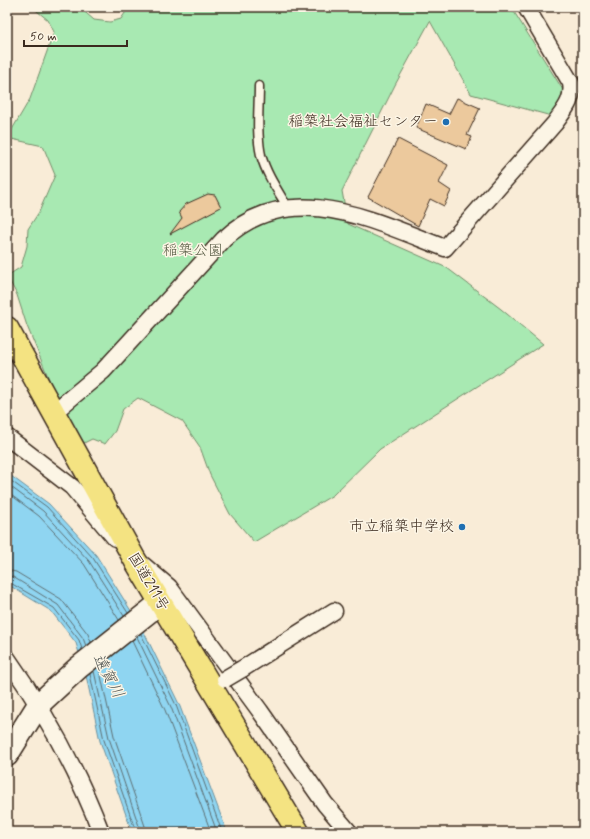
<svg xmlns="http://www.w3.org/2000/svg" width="590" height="839" font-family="Mynerve,'Klee One',sans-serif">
  <rect width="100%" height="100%" fill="#f9ecd7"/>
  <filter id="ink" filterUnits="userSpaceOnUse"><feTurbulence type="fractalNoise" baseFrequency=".025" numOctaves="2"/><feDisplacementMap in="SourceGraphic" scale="8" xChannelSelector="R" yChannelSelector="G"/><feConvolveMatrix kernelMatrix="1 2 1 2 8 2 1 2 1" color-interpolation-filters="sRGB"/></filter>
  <g filter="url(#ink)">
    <path fill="#a8e9b2" stroke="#728a68" d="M32 7H79L94 20 110 22 121 19 129 7H511L563 90 564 102 555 117 471 94 430 21 395 85 342 191 348 224 447 268 501 309 543 344 380 449 333 495 254 542 230 514 210 475 200 447 182 421 138 398 123 409 115 431 105 444 92 439 84 443 61 408 27 326 17 295 7 276 21 267 27 246 28 229 39 212 55 175 43 146 7 138 30 99 54 32 48 20Z"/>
    <path fill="#8fd5f1" stroke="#6d919d" d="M7 473 49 504 96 555 143 630 179 704 227 832H132L100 741 87 680 76 643 51 611 7 584Z"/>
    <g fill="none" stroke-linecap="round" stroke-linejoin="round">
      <path stroke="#5d6e72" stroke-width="1" d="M7 478 47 507 93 558 128 613
        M7 484 43 511 89 561 124 616
        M7 492 39 516 84 564 119 620
        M7 570 16 572 61 599 88 634 91 642
        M7 576 13 577 58 605 83 638 86 646
        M7 581 54 608 79 640 82 649
        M141 634 176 705 222 832
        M137 637 171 707 217 832
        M132 641 165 710 211 832
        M99 667 114 736 147 832
        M94 671 109 738 141 832
        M90 674 104 740 136 832"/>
    </g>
    <path fill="#ecc99d" stroke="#3b2a1e" d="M457 98 480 108 467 135 472 137 466 149 416 128 426 104 449 114Z
      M398 139 448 165 439 183 451 191 444 206 430 199 418 226 368 197Z
      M208 194 215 195 221 207 170 234 182 218 179 212 186 204Z"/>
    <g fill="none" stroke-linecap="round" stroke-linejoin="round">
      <g stroke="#3b2a1e" stroke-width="11">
        <path id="lane" d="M259 86C259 109 256 133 261 155 266 174 278 191 288 208"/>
      </g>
      <g stroke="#3b2a1e" stroke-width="19">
        <path id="street" d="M53 413 103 371 224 239C290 177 373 221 445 248L555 123C564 110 574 100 571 83L526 7
          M7 437 72 487 115 538
          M143 565 169 587 260 711 325 804 349 832
          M7 658C46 713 77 769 101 832
          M242 669 334 611"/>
      </g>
      <g stroke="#3b2a1e" stroke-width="25">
        <path id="secondary" d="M7 755 39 704 78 668 160 603"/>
      </g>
      <g stroke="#3b2a1e" stroke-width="25">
        <path id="highway" d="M7 328 135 560 298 832"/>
      </g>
      <use href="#lane" stroke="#fcf5e5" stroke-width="8"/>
      <use href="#street" stroke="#fcf5e5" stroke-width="16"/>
      <use href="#secondary" stroke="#fcf5e5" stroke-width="22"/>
      <use href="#highway" stroke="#f4e382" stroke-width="22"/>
      <g stroke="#3b2a1e" stroke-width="19" stroke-linecap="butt">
        <path id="street-bridge" d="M225 679 242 669"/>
      </g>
      <use href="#street-bridge" stroke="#fcf5e5" stroke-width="16"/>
    </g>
  </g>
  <g fill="#1f6fb2" stroke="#fcf5e5" stroke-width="1.5">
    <circle cx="446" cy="122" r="4"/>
    <circle cx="462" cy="527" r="4"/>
  </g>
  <g text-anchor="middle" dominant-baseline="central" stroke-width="3" stroke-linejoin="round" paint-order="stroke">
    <g font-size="15" fill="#3b2a1e" stroke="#fcf5e5" text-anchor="end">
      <text x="438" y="122">稲築社会福祉センター</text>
      <text x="454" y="527">市立稲築中学校</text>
    </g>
    <g font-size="15" fill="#565a43" stroke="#fcf5e5">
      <text x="193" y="251">稲築公園</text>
    </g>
    <g font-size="15" fill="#3b2a1e" stroke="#fcf5e5">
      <text transform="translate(148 582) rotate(59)">国道211号</text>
    </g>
    <g font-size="16" font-style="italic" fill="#505553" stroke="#fcf5e5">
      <text transform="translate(108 676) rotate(62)">遠賀川</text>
    </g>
  </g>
  <rect width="590" height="839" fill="none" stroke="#fcf5e5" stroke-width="24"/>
  <rect x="12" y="12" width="566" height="815" fill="none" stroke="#3b2a1e" stroke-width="1.5" filter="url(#ink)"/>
  <path d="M24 40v6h103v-6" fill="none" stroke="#3b2a1e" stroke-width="2"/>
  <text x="30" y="40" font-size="12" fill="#3b2a1e" stroke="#fcf5e5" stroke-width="3" paint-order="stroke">50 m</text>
</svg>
